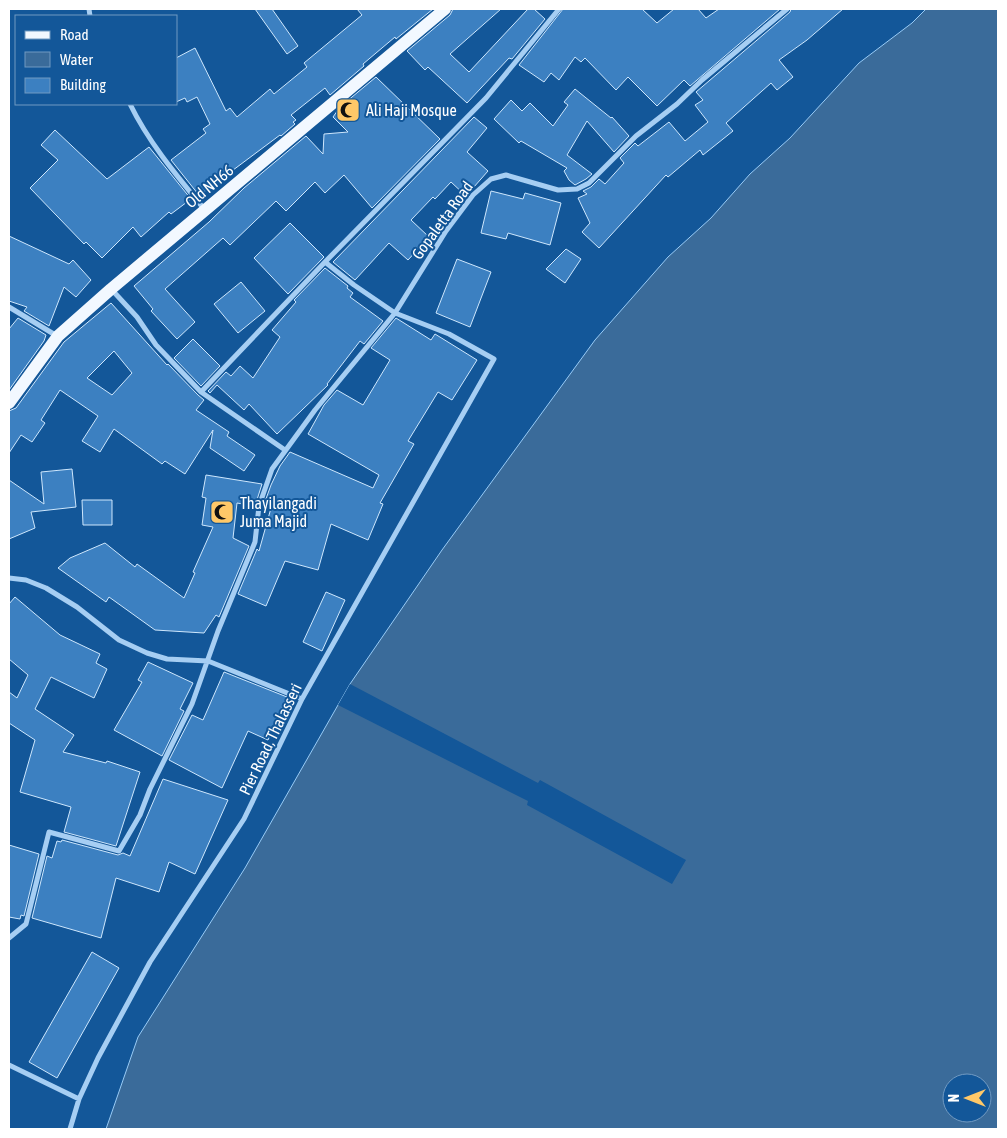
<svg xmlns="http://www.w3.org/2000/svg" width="1007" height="1138" font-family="'Asap Condensed',sans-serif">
  <rect width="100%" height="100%" fill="#135799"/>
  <path fill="#3a6b9a" stroke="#98cbf6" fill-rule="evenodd" d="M926 9H998V1129H106L138 1037 245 868 350 684 442 550 595 340 668 257 711 218 750 174 790 138 859 63 912 23ZM952 1083H982V1113H952Z"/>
  <path fill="#135799" d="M350 684 538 783 540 780 686 860 672 884 527 805 528 801 338 705Z"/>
  <path fill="#3c80c1" stroke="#cee7fd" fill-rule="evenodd" d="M255 9H272L298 46 287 54Z
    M357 9H433L396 39 395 37 363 64 364 66 330 95 325 88 291 115 296 120 293 122 295 124 281 136 280 135 201 194 200 192 198 194 171 160 206 133 203 129 210 124 197 97 187 102 185 98 176 102V58L195 48 226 111 230 108 237 117 270 89 274 94 307 67 304 63 362 15Z
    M453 9H501L450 54 469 72 528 9H534L545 19 512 59 509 58 467 103 428 67 425 70 407 51 450 15Z
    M563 9H642L657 23 674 9H698L706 18 719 9H780L690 86 684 80 657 106 628 77 616 90 585 58 581 62 575 57 559 80 551 73 544 82 519 65Z
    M791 9H843L807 40 779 60 793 77 777 90 771 83 726 123 733 131 703 155 700 150 668 177 666 175 599 248 582 232 590 223 578 198 587 194 583 191 591 187 599 179 605 184 624 163 620 158 635 143 638 146 669 122 685 141 708 122 695 105 703 100 696 92 790 12Z
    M376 77 440 139 372 208 344 175 325 193 315 182 286 211 276 201 230 245 223 238 165 289 195 322 177 339 151 311 153 309 134 286 209 222 244 188 306 136 323 154 324 134 348 132 333 117 340 107Z
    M575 89 611 118 612 117 629 136 614 152 587 121 567 155 592 174 586 179 575 185 569 180 564 171 567 168 521 141 519 143 494 119 511 100 522 111 530 103 553 126 568 105 564 102Z
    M474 117 487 128 467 152 488 171 466 196 451 182 435 199 433 197 411 220 429 237 408 260 389 243 355 280 333 262Z
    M55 130 107 179 149 147 191 199 171 214 169 212 141 237 133 227 102 258 86 242 84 244 30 188 58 160 41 145Z
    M491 191 523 199 525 193 561 203 550 245 508 233 506 239 481 233Z
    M290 223 324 257 288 294 254 258Z
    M9 236 69 264 73 260 91 280 76 297 64 287 49 326 24 311 27 307 9 301Z
    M566 249 581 259 565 283 546 269Z
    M457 259 491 272 470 327 436 313Z
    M325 268 348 286 347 288 353 293 350 297 383 321 364 344 360 341 327 384 328 385 277 434 249 404 244 410 217 385 210 393 208 391 226 372 231 376 240 366 253 378 280 337 272 330 296 302 294 300Z
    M241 282 265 311 238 333 214 304Z
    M111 303 167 365 168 364 198 395 204 400 196 410 229 432 227 436 255 455 244 471 210 448 213 430 185 474 165 461 162 464 114 429 100 452 82 441 98 416 60 390 41 420 45 423 32 442 21 435 9 453V411L16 408 64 342ZM114 351 132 373 112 395 87 378Z
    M18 318 46 335 44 341 9 390V329Z
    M396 318 431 340 435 334 477 360 452 400 438 392 408 441 414 444 380 503 383 504 368 540 331 524 318 570 285 561 266 606 238 594 257 549 259 551 271 508 263 507 271 485 280 466 290 452 373 488 379 475 308 434 324 405 337 390 363 405 390 360 371 348Z
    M193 339 220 366 201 386 174 358Z
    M72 469 76 507 31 512 35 528 9 539V480L44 504 41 472Z
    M206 475 262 484 255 506 237 503 233 538 249 546 219 617 216 615 204 633 155 630 109 597 106 602 58 568 70 558 105 543 135 567 137 564 184 598 195 573 193 572 213 527 202 525 206 498 202 497Z
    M82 500H112V525H83Z
    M326 592 345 600 322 651 303 642Z
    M15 597 60 635 100 654 96 663 107 669 94 698 51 677 35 709 74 735 63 752 106 763 107 761 140 772 116 846 64 832 71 807 20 792 35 740 9 723V692L17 698 28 675 9 659V604Z
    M148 662 193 683 180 709 184 711 162 756 114 730 142 682 138 680Z
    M224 672 287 697 268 740 248 731 222 788 169 760 192 715 203 720Z
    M163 779 228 800 195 874 169 862 159 892 116 878 101 938 32 918 47 856 52 858 57 841 61 842 62 840 118 855 123 853 130 856Z
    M9 845 39 854 24 916 21 915 20 919 9 917Z
    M92 952 119 968 57 1078 29 1062Z"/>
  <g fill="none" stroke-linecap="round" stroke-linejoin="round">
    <path stroke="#a6cef3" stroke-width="5" d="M89 9 90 16
      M130 104C149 143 177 176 205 210
      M325 262 486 98 559 9
      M112 290 137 317 156 345 201 392 285 450
      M9 307 57 336
      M9 578 26 580 46 588 77 607 119 640 147 653 167 659 208 661 302 699
      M9 938 26 924 49 832 119 851 140 815 150 789 192 704 218 631 255 542 259 506 272 469 315 410 395 313 446 231 473 195 491 179 506 175 558 190 577 189 589 183 636 136 677 104 702 80 787 9
      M9 1065 79 1099
      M70 1129 79 1099 98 1058 150 962 244 819 302 699 494 359 449 334 395 313 354 285 325 262 201 392"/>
    <path stroke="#f2f8ff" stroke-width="12" d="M9 403 58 336 111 289 445 9"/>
  </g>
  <defs>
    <g id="mosque-square" transform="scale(1.25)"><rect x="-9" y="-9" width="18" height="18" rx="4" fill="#ffc868" stroke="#135799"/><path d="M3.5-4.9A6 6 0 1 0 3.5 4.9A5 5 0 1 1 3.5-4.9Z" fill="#111"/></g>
  </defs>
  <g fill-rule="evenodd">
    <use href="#mosque-square" x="348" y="110"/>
    <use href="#mosque-square" x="222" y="512"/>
  </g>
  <g text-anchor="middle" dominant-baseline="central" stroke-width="4" stroke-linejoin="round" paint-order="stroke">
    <g font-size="16" fill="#fff" stroke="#135799" text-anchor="start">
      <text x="366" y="110">Ali Haji Mosque</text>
      <text x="240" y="503">Thayilangadi<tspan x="240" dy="18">Juma Majid</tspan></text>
    </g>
    <g font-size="16" fill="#fff" stroke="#135799">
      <text transform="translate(209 186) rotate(-40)">Old NH66</text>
      <text transform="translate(442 220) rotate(-54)">Gopaletta Road</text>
      <text transform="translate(270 739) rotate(-64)">Pier Road, Thalasseri</text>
    </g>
  </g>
  <rect width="1007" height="1138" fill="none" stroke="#ffffff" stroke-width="20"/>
  <rect x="15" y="15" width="162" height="90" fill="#135799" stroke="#719ac2"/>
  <rect x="25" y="31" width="25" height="8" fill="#f2f8ff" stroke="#719ac2"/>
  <text x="60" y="40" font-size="15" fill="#ffffff">Road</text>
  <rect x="25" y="52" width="25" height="15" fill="#3a6b9a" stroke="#719ac2"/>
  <text x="60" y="65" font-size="15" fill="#ffffff">Water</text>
  <rect x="25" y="78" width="25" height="15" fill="#3c80c1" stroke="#719ac2"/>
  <text x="60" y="90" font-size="15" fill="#ffffff">Building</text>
  <g transform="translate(967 1098) rotate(270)"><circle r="24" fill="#135799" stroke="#719ac2"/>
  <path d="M0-4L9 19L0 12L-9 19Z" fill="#ffc868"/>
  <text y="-8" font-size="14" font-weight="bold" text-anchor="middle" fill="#ffffff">N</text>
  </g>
</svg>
